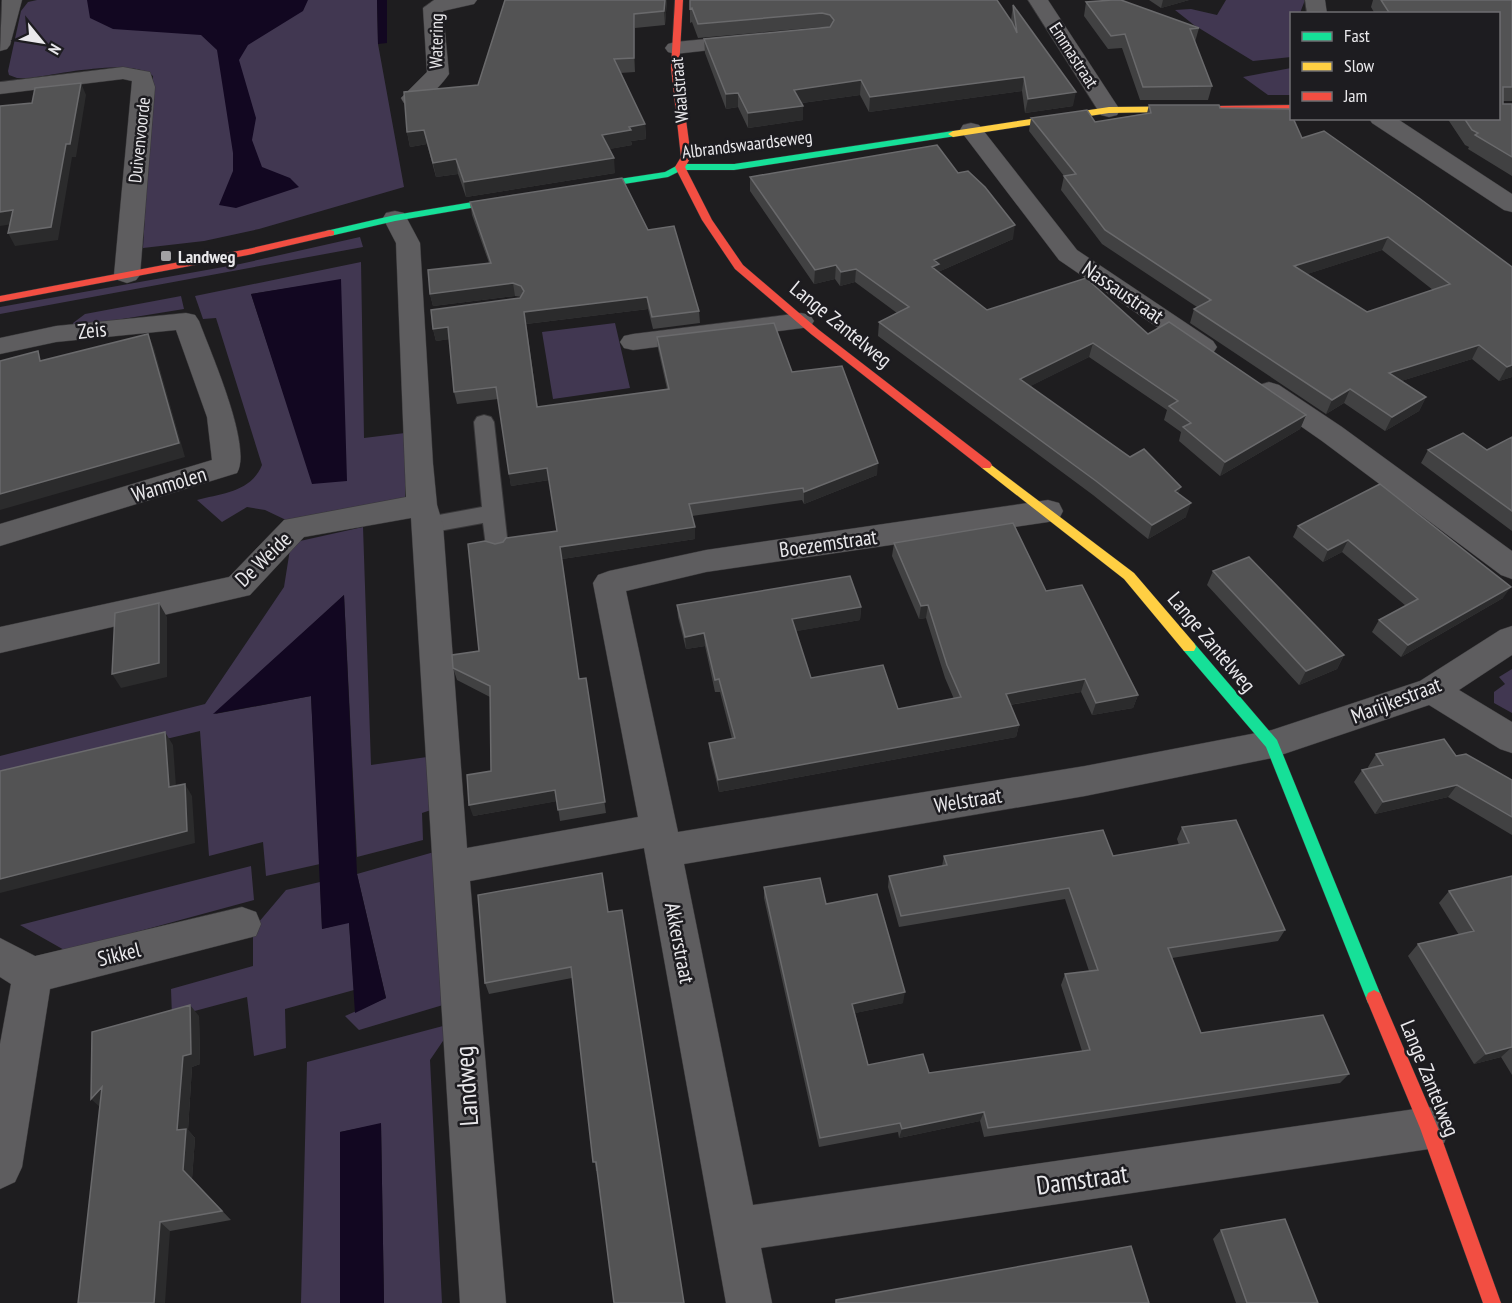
<svg xmlns="http://www.w3.org/2000/svg" width="1512" height="1303" font-family="'PT Sans Narrow',sans-serif">
  <rect width="100%" height="100%" fill="#1e1d1f"/>
  <path fill="#413751" fill-rule="evenodd" d="M37 0H377L378 44 404 187 259 229 204 241 143 248 153 76C132 58 59 74 31 78H17L9 75 8 71 21 11 28 2Z
    M1226 0H1305L1300 13 1292 14 1291 57 1253 61 1194 25 1175 10 1191 9 1217 15Z
    M1291 68V95H1268L1243 77Z
    M360 237 363 247 0 314V307L240 264Z
    M361 262 364 438 405 433V498L286 520 265 510 247 507 222 522 197 500C222 493 251 492 262 465L216 318 203 319 195 296ZM341 280 298 437 251 294Z
    M181 296 184 309 73 327V323L85 314Z
    M615 323 630 388 553 399 542 332Z
    M363 527 371 765 427 757 434 809 422 813 423 840 357 857 344 595 215 714 311 696 320 864 266 876 263 842 209 856 200 731 0 778V756L205 704 284 587 291 543Z
    M1512 669V713L1494 703V692L1505 684 1499 677Z
    M434 852 443 1005 359 1030 345 1016 386 998 357 874Z
    M251 866 254 900 66 951 20 925Z
    M320 882 322 929 349 922 354 990 285 1009 286 1048 254 1056 247 997 172 1017 171 989 253 966V929L286 890Z
    M443 1026 445 1038 430 1060 442 1303H384L381 1124 340 1132V1303H301L307 1062Z"/>
  <path fill="#120721" d="M87 0H308L303 11 248 45 239 60 256 118 252 140 262 167 290 178 299 187 236 208 219 205 233 171V153L217 50 201 35 113 29 90 18Z
    M377 0H387V43L378 44Z
    M341 279 347 481 312 484 251 294Z
    M344 595 357 874 386 998 355 1013 349 923 322 929 311 696 213 714Z
    M381 1123 384 1303H340V1132Z"/>
  <g fill="none" stroke-linecap="round" stroke-linejoin="round">
    <g stroke="#39383a" stroke-width="2">
      <path id="lane" d="M484 415 491 417 494 422 508 546 505 552 497 554 489 552 486 546 483 523 428 533 420 531 417 525 420 519 428 517 482 507 474 422 477 417Z"/>
    </g>
    <g stroke="#39383a" stroke-width="1">
      <path id="street" d="M2 0H22L10 45 7 49 0 51Z
        M434 0H477L474 4 443 11 449 74C439 88 422 107 404 103L401 98 427 72 423 8Z
        M1028 0H1048L1120 110 1117 115 1109 117 1101 115Z
        M1305 0H1325L1327 14H1307Z
        M748 35 755 37 758 41 755 45 675 54 668 52 665 48 668 44 675 42Z
        M123 67 150 72 155 87 140 275 136 280 127 283 118 280 114 275 132 81 123 79 0 94V82Z
        M1369 118H1396L1512 194V212L1504 210 1372 123Z
        M971 123 979 125 1077 250 1213 341 1217 347 1213 353 1204 355 1195 353 1059 260 960 130 963 125Z
        M395 211 404 213 420 243 433 464 437 505 443 525 467 848 638 817 593 583 598 575 609 571 706 550 1048 500 1059 503 1063 511 1059 519 1048 522 706 572 626 591 678 832 1085 766 1272 730 1420 681 1500 630 1512 626V655L1459 690 1512 722V753L1500 749 1429 705 1272 758 1085 796 684 864 753 1205 1429 1107 1444 1113 1450 1128 1444 1143 1429 1149 761 1248 772 1303H726L644 848 470 881 506 1303H460L411 518 304 537 250 595 0 653V627L229 577 284 520 406 497 396 243 383 218 386 213Z
        M186 313 195 315 199 321C210 351 253 447 237 473L0 546V524L212 460 207 417 176 330 56 342 0 354V338L56 326Z
        M801 313 810 315 814 321 810 327 633 350 624 348 620 342 624 336 633 334Z
        M1269 382 1279 385 1342 427 1512 551V579L1501 575 1322 441 1259 397 1255 391 1259 385Z
        M242 907 256 912 261 924 256 936 50 989 22 1167 15 1182 0 1189V1044L11 984 0 977V938L35 956Z"/>
    </g>
    <g stroke="#39383a" stroke-width="1">
      <path id="fast" d="M953 131 958 134 956 136 734 170H682L668 177 580 191 575 188 580 185 665 172 680 164H734Z
        M515 195 518 196V200L395 221 330 236 325 233 326 231 395 215Z
        M1189 642 1194 643 1277 740 1382 998 1380 1003 1374 1006 1368 1003 1266 747 1184 651 1182 647 1184 643Z"/>
    </g>
    <g stroke="#39383a" stroke-width="1">
      <path id="slow" d="M1217 106 1222 109 1220 111 1109 113 953 137 948 134 953 131 1109 107Z
        M986 461 1134 573 1194 643 1196 647 1194 651H1184L1124 579 982 468 980 465Z"/>
    </g>
    <g stroke="#39383a" stroke-width="1">
      <path id="jam" d="M675 0H683L679 68 691 157 685 167 712 220 743 265 819 330 990 462 992 465 990 468H982L811 334 735 269 702 220 675 167 681 157 671 68Z
        M1292 105V111L1217 112 1212 109 1217 106Z
        M330 230 334 231V235L248 255 0 302V296L248 249Z
        M1374 990 1380 993 1438 1128 1501 1303H1483L1420 1128 1366 998 1368 993Z"/>
    </g>
    <use href="#lane" fill="#5e5d5f" fill-rule="evenodd"/>
    <use href="#street" fill="#5e5d5f" fill-rule="evenodd"/>
    <use href="#fast" fill="#16e098" fill-rule="evenodd"/>
    <use href="#slow" fill="#ffcf43" fill-rule="evenodd"/>
    <use href="#jam" fill="#f24e42" fill-rule="evenodd"/>
  </g>
  <path fill="#414142" fill-rule="evenodd" d="M505 0H667L665 25 635 28V72L620 73 645 124 646 139 631 141 632 145 609 149 615 173 466 197 458 174 436 177 427 144 410 147 407 132 478 85Z
    M690 0 1011 20 1013 5 1073 106 1025 113 1022 91 869 112 860 95 802 103 803 106V120L748 128 738 107 726 109 705 53 704 39 825 28 822 27 698 38 692 22 690 23Z
    M1149 0H1189L1161 8Z
    M1373 0H1512V101H1503V104H1512V176L1468 149 1469 147 1465 145 1447 118H1498V14H1375L1371 7Z
    M1086 2 1199 28 1195 42 1212 86 1208 100H1140L1122 48 1108 49 1084 16Z
    M1149 105 1220 108 1302 138 1512 267V377L1499 381 1472 359 1401 381 1426 397 1419 411 1385 431 1344 403 1326 414 1190 323 1194 309 1197 307 1102 244 1061 190 1064 176 1029 131 1031 118 1095 122 1147 113ZM1382 250 1433 290 1367 312 1307 274Z
    M958 173 1013 239 938 272 987 310 1148 334 1306 415 1300 429 1220 476 1179 441 1181 432 1164 420 1167 410 1089 357 1030 386 1179 494 1186 517 1148 539 1093 495 878 336 879 322 897 313 855 282 840 286 835 279 814 284 750 191V177Z
    M470 202 648 230 699 311 700 323 653 329 648 309 526 324 538 407 667 389 658 349 657 337 792 372 877 475 804 504 802 500 692 516 695 527V539L562 559 579 679 586 678 606 813 560 821 557 801 473 816 491 771 490 697 457 680 453 668 479 651 495 544 557 531 549 480 511 486 498 399 457 404 454 392 449 339 436 341 433 329 521 297 515 296 433 306 430 294 489 263 472 215Z
    M1512 437V531L1421 463 1428 450H1487Z
    M1380 484 1503 598 1401 657 1372 632 1379 620 1406 606 1342 552 1323 562 1293 537 1298 526Z
    M894 543 1046 591 1138 695 1133 708 1092 715 1081 692 1010 705 1019 725 1016 737 719 792 710 755 709 743 732 739 720 692H715L705 646 686 649 678 617 677 605 861 607 860 620 796 631 811 678 898 709 954 699 945 678 926 618 919 619 892 556Z
    M1213 571 1344 655 1337 669 1299 685 1207 585Z
    M1376 754 1456 756 1512 780V835L1448 797 1375 814 1354 782 1362 770 1369 769 1368 767Z
    M1182 827 1285 930 1278 941 1172 958 1201 1033 1349 1074 1340 1083 984 1137 980 1121 899 1138 898 1132 819 1147 764 898V887L826 904 903 1003 855 1013 868 1065 929 1073 1082 1051 1061 985 1065 974 1089 971 1065 899 899 927 888 887 889 876 942 866 944 856H1113L1179 845 1177 839Z
    M1512 876V1075L1501 1057 1474 1064 1408 956 1418 944 1459 935 1439 903 1449 891Z
    M604 885 608 912 597 1171H596L572 978 489 994 485 983Z
    M199 1016 200 1064 192 1067 188 1130 195 1138 192 1179 231 1220 170 1231 78 1303Z
    M1221 1230 1318 1303H1236L1213 1239Z"/>
  <path fill="#2b2b2c" d="M665 0H667L665 25 664 11Z
    M1163 0H1189L1161 8Z
    M634 14 635 28V72L634 58Z
    M1024 77 1022 91 869 112 870 97Z
    M861 80 860 95 794 104V90Z
    M81 83 86 95 76 157H72L58 240 15 246 8 233 66 144Z
    M1076 92 1073 106 1025 113 1028 99Z
    M738 93V107L726 109V94Z
    M803 106V120L748 128V113Z
    M645 124 646 139 631 141 632 145 604 150 602 135 629 127Z
    M424 130 427 144 410 147 407 132Z
    M614 158 615 173 466 197 464 182Z
    M456 159 458 174 436 177 433 163Z
    M13 210 19 223 0 226V212Z
    M1015 225 1013 239 938 272 932 267 934 260Z
    M1388 237 1382 250 1289 280 1294 266Z
    M836 265 835 279 814 284 815 270Z
    M856 269 855 282 840 286 841 272Z
    M513 283 515 296 433 306 430 294Z
    M647 297 648 309 526 324 524 312Z
    M448 327 451 339 436 341 433 329Z
    M148 334 154 348 185 457 0 510V494Z
    M1093 343 1089 357 1017 393 1020 379Z
    M1479 345 1472 359 1382 387 1389 373Z
    M1512 365V377L1499 381 1507 367Z
    M1350 389 1344 403 1326 414 1332 400Z
    M1426 397 1419 411 1385 431 1392 417Z
    M1306 415 1300 429 1220 476 1225 462Z
    M878 463 877 475 804 504V492Z
    M547 468 549 480 511 486 509 474Z
    M1181 487 1176 501 1175 491Z
    M1191 503 1186 517 1148 539 1152 525Z
    M695 527V539L562 559 560 547Z
    M1348 540 1342 552 1323 562 1328 550Z
    M1511 587 1503 598 1401 657 1408 645Z
    M159 603 167 617V677L121 688 112 674Z
    M928 605 926 618 919 619 921 606Z
    M861 607 860 620 792 632V619Z
    M704 633 705 646 686 649 685 637Z
    M1344 655 1337 669 1299 685 1306 671Z
    M1085 679 1081 692 1003 706 1006 694Z
    M1138 695 1133 708 1092 715 1096 703Z
    M1019 725 1016 737 719 792 718 780Z
    M165 732 173 745 177 800 169 787Z
    M185 784 192 796 195 843 0 893V879Z
    M1457 785 1448 797 1375 814 1383 802Z
    M555 790 558 801 473 816 469 805Z
    M905 992 903 1003 851 1014 852 1004Z
    M190 1005 199 1016 200 1064 192 1067 188 1130 195 1138 192 1179 231 1220 183 1170 177 1130 183 1056Z
    M1512 1047 1501 1057 1474 1064 1486 1054Z
    M102 1087V1109L91 1099Z
    M984 1112 980 1121 899 1138 902 1129Z
    M160 1222 170 1231 165 1303H154Z"/>
  <path fill="#535354" stroke="#6a6a6c" stroke-width="1.5" fill-rule="evenodd" d="M505 0H665L664 11 634 14V58L614 59 645 124 629 127 631 130 602 135 614 158 464 182 456 159 433 163 424 130 407 132 404 92 478 85Z
    M690 0H997L1012 22 1017 33 1013 5 1076 92 1028 99 1024 77 870 97 861 80 794 90 803 106 748 113 738 93 726 94 704 39 830 27 834 20 830 15 822 13 698 24 692 8 690 9Z
    M1112 0H1121L1199 28 1190 29 1212 86 1143 87 1125 34 1111 36 1086 2Z
    M1381 0H1512V87H1503V104H1512V157L1475 135 1478 133 1472 130 1464 118H1498V14H1390Z
    M81 83 70 144H66L51 227 8 233 13 210 0 212V106L32 103 35 88Z
    M1149 105H1219L1220 108 1289 109 1292 115V118H1293L1302 138 1324 131 1419 198 1512 267V365L1507 367 1479 345 1389 373 1426 397 1392 417 1350 389 1332 400 1194 309 1211 300 1105 230 1064 176 1076 174 1031 118 1087 110 1095 122 1151 113ZM1388 237 1450 284 1367 312 1294 266Z
    M937 145 958 173 968 171 985 187 1015 225 934 260 939 264 932 267 987 310 1086 278 1148 334 1169 322 1306 415 1225 462 1183 427 1191 423 1169 406 1178 401 1093 343 1020 379 1130 457 1144 449 1181 487 1175 491 1191 503 1152 525 1096 481 879 322 909 307 856 269 841 272 836 265 815 270 750 177Z
    M622 178 648 230 674 226 699 311 652 317 647 297 524 312 537 407 669 389 657 337 774 323 792 372 842 366 878 463 804 492 803 488 689 504 695 527 560 547 579 679 586 678 605 802 558 810 555 790 469 805 467 775 491 771 490 686 453 668 452 655 479 651 468 544 485 541 495 544 503 542 506 538 557 531 547 468 509 474 496 387 454 392 448 327 433 329 431 310 520 298 524 291 521 286 513 283 430 294 428 270 491 263 470 202Z
    M148 334 179 443 0 494V361L38 351 40 361Z
    M1463 433 1487 450 1512 437V511L1428 450Z
    M1380 484 1511 587 1408 645 1379 620 1418 599 1348 540 1328 550 1298 526Z
    M1013 523 1046 591 1082 585 1138 695 1096 703 1085 679 1006 694 1019 725 718 780 709 743 735 738 719 679 715 680 704 633 685 637 677 605 850 576 861 607 792 619 811 678 883 665 898 709 961 697 947 665 928 605 921 606 894 543Z
    M1249 557 1344 655 1306 671 1213 571Z
    M159 603V663L112 674 115 613Z
    M165 732 169 787 185 784 187 831 0 879V771Z
    M1444 739 1456 756 1466 754 1512 780V817L1457 785 1383 802 1362 770 1383 765 1376 754Z
    M1236 820 1285 930 1168 948 1201 1033 1323 1015 1349 1074 988 1128 984 1112 902 1129 900 1123 820 1138 764 887 820 878 826 904 877 894 905 992 852 1004 868 1065 923 1054 929 1073 1090 1050 1065 974 1098 970 1069 888 901 916 889 876 947 865 944 856 1103 830 1113 856 1189 843 1182 827Z
    M602 873 608 912 622 910 684 1303H614L596 1162H593L571 967 485 983 478 895Z
    M1512 876V1047L1486 1054 1418 944 1474 931 1449 891Z
    M190 1005 191 1054 183 1056 177 1130 186 1129 183 1170 222 1211 160 1222 154 1303H78L102 1087 91 1099 92 1032Z
    M1285 1219 1318 1303H1247L1221 1230Z
    M1131 1246 1149 1303H836V1300Z"/>
  <rect fill="#a2a1a4" stroke="#1d1c20" stroke-width="2" x="160" y="250" width="12" height="12" rx="3"/>
  <g text-anchor="middle" dominant-baseline="central" stroke-width="5" stroke-linejoin="round" paint-order="stroke">
    <g font-size="18" fill="#e9e8eb" stroke="#1d1c20">
      <text transform="translate(436 41) rotate(-89)">Watering</text>
      <text transform="translate(1074 55) rotate(57)">Emmastraat</text>
      <text transform="translate(679 90) rotate(-95)">Waalstraat</text>
      <text transform="translate(139 140) rotate(-84)">Duivenvoorde</text>
      <text transform="translate(747 144) rotate(-7)">Albrandswaardseweg</text>
    </g>
    <g font-size="18" font-weight="bold" fill="#e9e8eb" stroke="#1d1c20" text-anchor="start">
      <text x="178" y="256">Landweg</text>
    </g>
    <g font-size="21" fill="#e9e8eb" stroke="#1d1c20">
      <text transform="translate(1123 292) rotate(34)">Nassaustraat</text>
      <text transform="translate(841 324) rotate(39)">Lange Zantelweg</text>
      <text transform="translate(92 330) rotate(-6)">Zeis</text>
      <text transform="translate(169 484) rotate(-17)">Wanmolen</text>
      <text transform="translate(828 543) rotate(-8)">Boezemstraat</text>
      <text transform="translate(263 559) rotate(-44)">De Weide</text>
      <text transform="translate(1212 642) rotate(50)">Lange Zantelweg</text>
      <text transform="translate(1396 700) rotate(-21)">Marijkestraat</text>
      <text transform="translate(968 800) rotate(-9)">Welstraat</text>
      <text transform="translate(680 943) rotate(79)">Akkerstraat</text>
      <text transform="translate(119 954) rotate(-14)">Sikkel</text>
      <text transform="translate(1430 1078) rotate(68)">Lange Zantelweg</text>
    </g>
    <g font-size="26" fill="#e9e8eb" stroke="#1d1c20">
      <text transform="translate(466 1086) rotate(-94)">Landweg</text>
      <text transform="translate(1082 1179) rotate(-8)">Damstraat</text>
    </g>
  </g>
  <rect x="1290" y="12" width="210" height="108" fill="#1d1c20" stroke="#6f6e71" stroke-width="1.5"/>
  <rect x="1302" y="32" width="30" height="9" fill="#16e098" stroke="#6f6e71" stroke-width="1.5"/>
  <text x="1344" y="42" font-size="18" fill="#e9e8eb">Fast</text>
  <rect x="1302" y="62" width="30" height="9" fill="#ffcf43" stroke="#6f6e71" stroke-width="1.5"/>
  <text x="1344" y="72" font-size="18" fill="#e9e8eb">Slow</text>
  <rect x="1302" y="92" width="30" height="9" fill="#f24e42" stroke="#6f6e71" stroke-width="1.5"/>
  <text x="1344" y="102" font-size="18" fill="#e9e8eb">Jam</text>
  <g transform="translate(42 42) rotate(120)" stroke="#1d1c20" stroke-width="4.5" paint-order="stroke">
  <path d="M0-4.5L10 22L0 15L-10 22Z" fill="#e9e8eb"/>
  <text y="-9" font-size="16" font-weight="bold" text-anchor="middle" fill="#e9e8eb">N</text>
  </g>
</svg>
